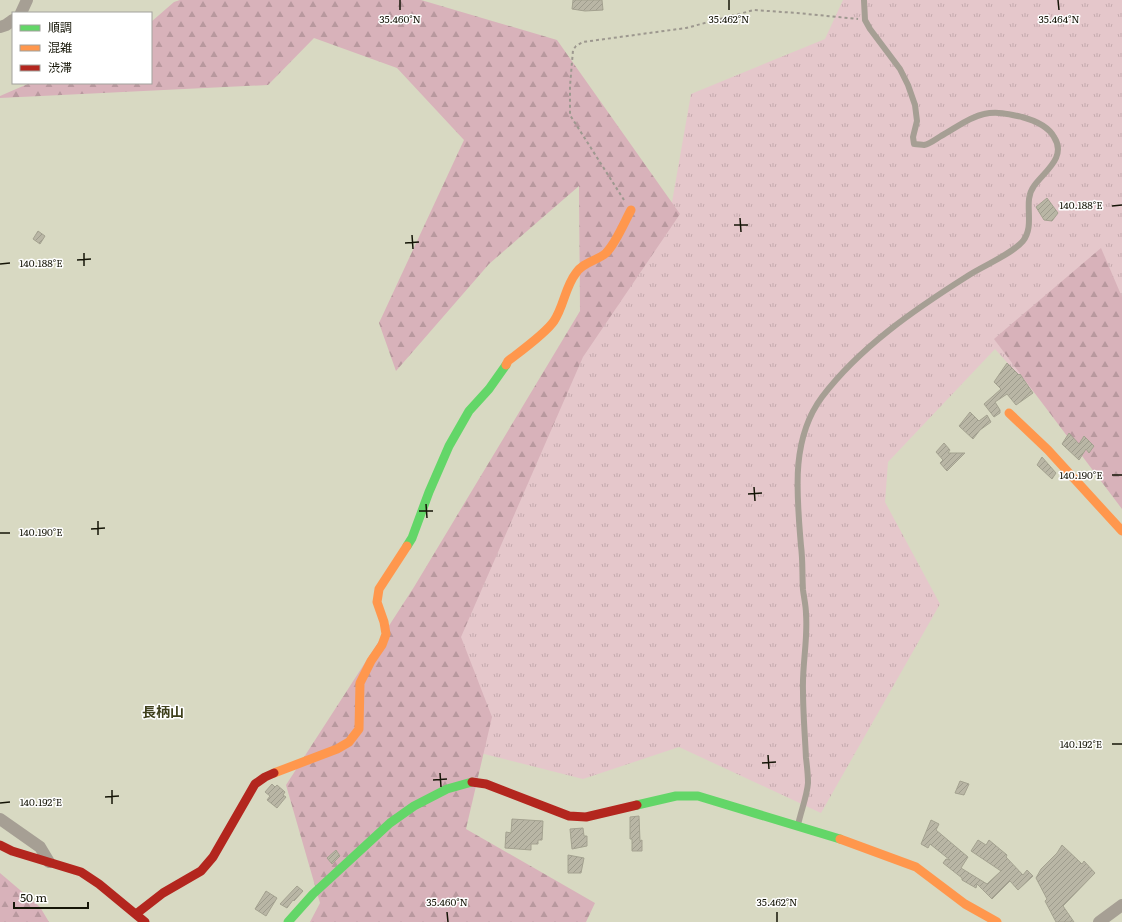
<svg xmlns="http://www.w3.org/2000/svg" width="1122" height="922" font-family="Literata,'Noto Sans JP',serif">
  <defs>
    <pattern id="grass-tufts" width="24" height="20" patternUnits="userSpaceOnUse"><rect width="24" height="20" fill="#e5c7cb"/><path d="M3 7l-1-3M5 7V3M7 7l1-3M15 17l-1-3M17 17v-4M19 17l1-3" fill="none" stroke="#c4aaad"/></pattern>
    <pattern id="forest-firs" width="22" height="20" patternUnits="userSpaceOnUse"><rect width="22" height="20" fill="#d8b2ba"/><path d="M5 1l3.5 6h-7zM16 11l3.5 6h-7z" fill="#b8989e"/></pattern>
    <pattern id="building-hatch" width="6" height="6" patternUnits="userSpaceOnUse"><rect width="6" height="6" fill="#b9b6a5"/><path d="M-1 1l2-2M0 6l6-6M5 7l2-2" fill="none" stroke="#9e9c8d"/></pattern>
  </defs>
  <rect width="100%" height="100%" fill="#d8d9c2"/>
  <path fill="url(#grass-tufts)" d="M843 0H1122V490L995 349 888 462 885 502 940 604 821 813 679 747 583 779 437 742 428 609 672 202 691 94 825 39Z"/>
  <path fill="url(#forest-firs)" d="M180 0H421L557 40 680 214 583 357 461 637 492 717 466 829 595 903 586 922H310L320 903 286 785 414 587 580 311 579 186 489 264 396 371 379 323 464 140 397 68 314 38 268 85 0 98V96L30 83H151V22L174 2Z
    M1101 248 1122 297V509L994 339Z
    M0 873 40 907 49 922H0Z"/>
  <path fill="url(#building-hatch)" stroke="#a4a290" d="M573 0H602L603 10 585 11 572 9Z
    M1047 198 1058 213 1052 221 1044 220 1036 207Z
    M38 231 45 236 40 244 33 239Z
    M1007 363 1019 375 1020 374 1033 393 1016 405 1007 394 995 402 1000 410V413L994 417 984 404 1001 389 994 382Z
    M970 412 979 421 987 415 991 422 980 430 973 439 959 426Z
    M1069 433 1079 444 1084 436 1094 446 1089 453 1086 449 1079 460 1062 444Z
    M944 443 950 450 948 453H965L947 471 940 463 943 460 936 452Z
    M1042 457 1056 473 1052 479 1037 465Z
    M960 781 969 784 964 795 955 793Z
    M272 784 275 787 277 785 285 792 283 795 286 797 277 808 267 800 270 796 265 792Z
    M639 816 640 841 642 840V851H632V839H630V817Z
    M512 819 543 821 542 840H538V844H531V850L505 848 506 832 511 833Z
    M931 820 939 824 936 830 968 857 961 868 987 884 1001 871 971 851 978 840 986 845 989 840 1007 855 1006 857 1023 875 1027 870 1033 876 1018 890 1010 881 992 899 977 884 976 888 962 880V878L943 863 946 859 950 860 930 844 928 848 921 844Z
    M583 828 584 836H587V846L572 849 570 829Z
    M1062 845 1082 864 1084 861 1095 873 1063 906 1074 922H1056L1045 901 1047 899 1036 878 1041 869 1057 853Z
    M336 850 340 856 332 864 327 858Z
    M568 855 584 858 581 873H568Z
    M297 886 303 891 294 901 293 900 287 908 280 904Z
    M266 891 277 898 266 916 255 909Z"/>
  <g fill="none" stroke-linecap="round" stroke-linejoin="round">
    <path stroke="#9d988f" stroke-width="2" stroke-dasharray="3 3" stroke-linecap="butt" d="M624 200 570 115V86L573 50 576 46 583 42 686 28 754 10 797 13 858 19"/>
    <path stroke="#a69f94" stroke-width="6" d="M798 825C801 811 807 796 808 783 808 775 807 766 806 758 805 736 803 713 803 691 802 665 808 640 806 614 806 606 804 598 803 590 802 575 803 561 801 546 797 496 790 440 822 397 860 347 914 310 966 277 982 266 1011 255 1023 241 1036 224 1022 202 1034 186 1045 171 1067 157 1054 137 1048 126 1033 120 1022 117 1009 114 997 111 984 114 969 117 954 129 941 136 936 139 930 144 924 145 921 145 918 144 914 144L913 137 917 121 915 105 908 85 900 69 870 29 865 20 864 0"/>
    <path stroke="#a69f94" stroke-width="12" d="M21 13 27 0
      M0 27 6 25 13 20
      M0 819 40 847 49 862
      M1099 922 1122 905"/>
    <path stroke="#63d668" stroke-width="9" d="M407 546 412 538 429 492 449 446 469 411 489 389 506 365
      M637 805 676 796H698L840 839
      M288 922 313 894 390 823 414 806 447 789 472 782"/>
    <path stroke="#ff974d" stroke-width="9" d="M506 365 508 361C521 351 546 333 554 321 564 306 565 287 576 273 583 262 597 261 606 253 616 243 624 223 631 210
      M1009 413 1048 450 1122 531
      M274 773 337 749 349 742 359 729 360 683 371 661 382 645 386 634 384 622 377 602 379 589 407 546
      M840 839 916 867 965 904 997 922"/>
    <path stroke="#b3261e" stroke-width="9" d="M472 782 486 784 569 816 586 817 637 805
      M0 845 12 851 81 872 99 884 145 922
      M136 914 163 893 201 871 213 857 255 784 265 777 274 773"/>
  </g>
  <path fill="none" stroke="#151507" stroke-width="1.5" d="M400 0V10M729 0V10M1058 0 1059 10M1112 206 1122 205M740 218 741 232M734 225H748M412 235 413 249M405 243 419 242M84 253V266M77 260 91 259M0 264 10 263M1112 475H1122M754 487 755 501M748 494 762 493M426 504 427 518M419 511H433M98 521V535M91 529 105 528M0 533H10M1112 744H1122M768 755 769 769M762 763 776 762M440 773 441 787M433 780 447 779M112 790V804M105 797 119 796M0 803 10 802M447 912 448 922M777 912V922"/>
  <g text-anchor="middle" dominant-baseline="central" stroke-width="3" stroke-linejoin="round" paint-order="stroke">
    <g font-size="14" font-weight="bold" fill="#3f401c" stroke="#fff">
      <text x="163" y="711">長柄山</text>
    </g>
  </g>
  <g font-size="10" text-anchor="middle" fill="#151507" stroke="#fff" stroke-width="3" stroke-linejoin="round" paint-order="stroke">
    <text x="400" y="23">35.460°N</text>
    <text x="729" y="23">35.462°N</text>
    <text x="1059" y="23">35.464°N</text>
    <text x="1081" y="209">140.188°E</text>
    <text x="41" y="267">140.188°E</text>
    <text x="1081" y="479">140.190°E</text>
    <text x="41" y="536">140.190°E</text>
    <text x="1081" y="748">140.192°E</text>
    <text x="41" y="806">140.192°E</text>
    <text x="447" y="906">35.460°N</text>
    <text x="777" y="906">35.462°N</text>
  </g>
  <rect x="12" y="12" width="140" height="72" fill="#ffffff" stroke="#a1a19c"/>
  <rect x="20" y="25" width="20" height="6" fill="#63d668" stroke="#a1a19c"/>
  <text x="48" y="32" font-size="12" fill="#151507">順調</text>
  <rect x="20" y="45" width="20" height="6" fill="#ff974d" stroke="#a1a19c"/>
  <text x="48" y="52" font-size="12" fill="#151507">混雑</text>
  <rect x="20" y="65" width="20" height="6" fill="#b3261e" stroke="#a1a19c"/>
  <text x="48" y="72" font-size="12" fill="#151507">渋滞</text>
  <path d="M14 902v6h74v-6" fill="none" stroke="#151507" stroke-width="2"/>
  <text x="20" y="902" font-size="12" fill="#151507" stroke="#ffffff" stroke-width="3" paint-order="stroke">50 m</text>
</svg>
